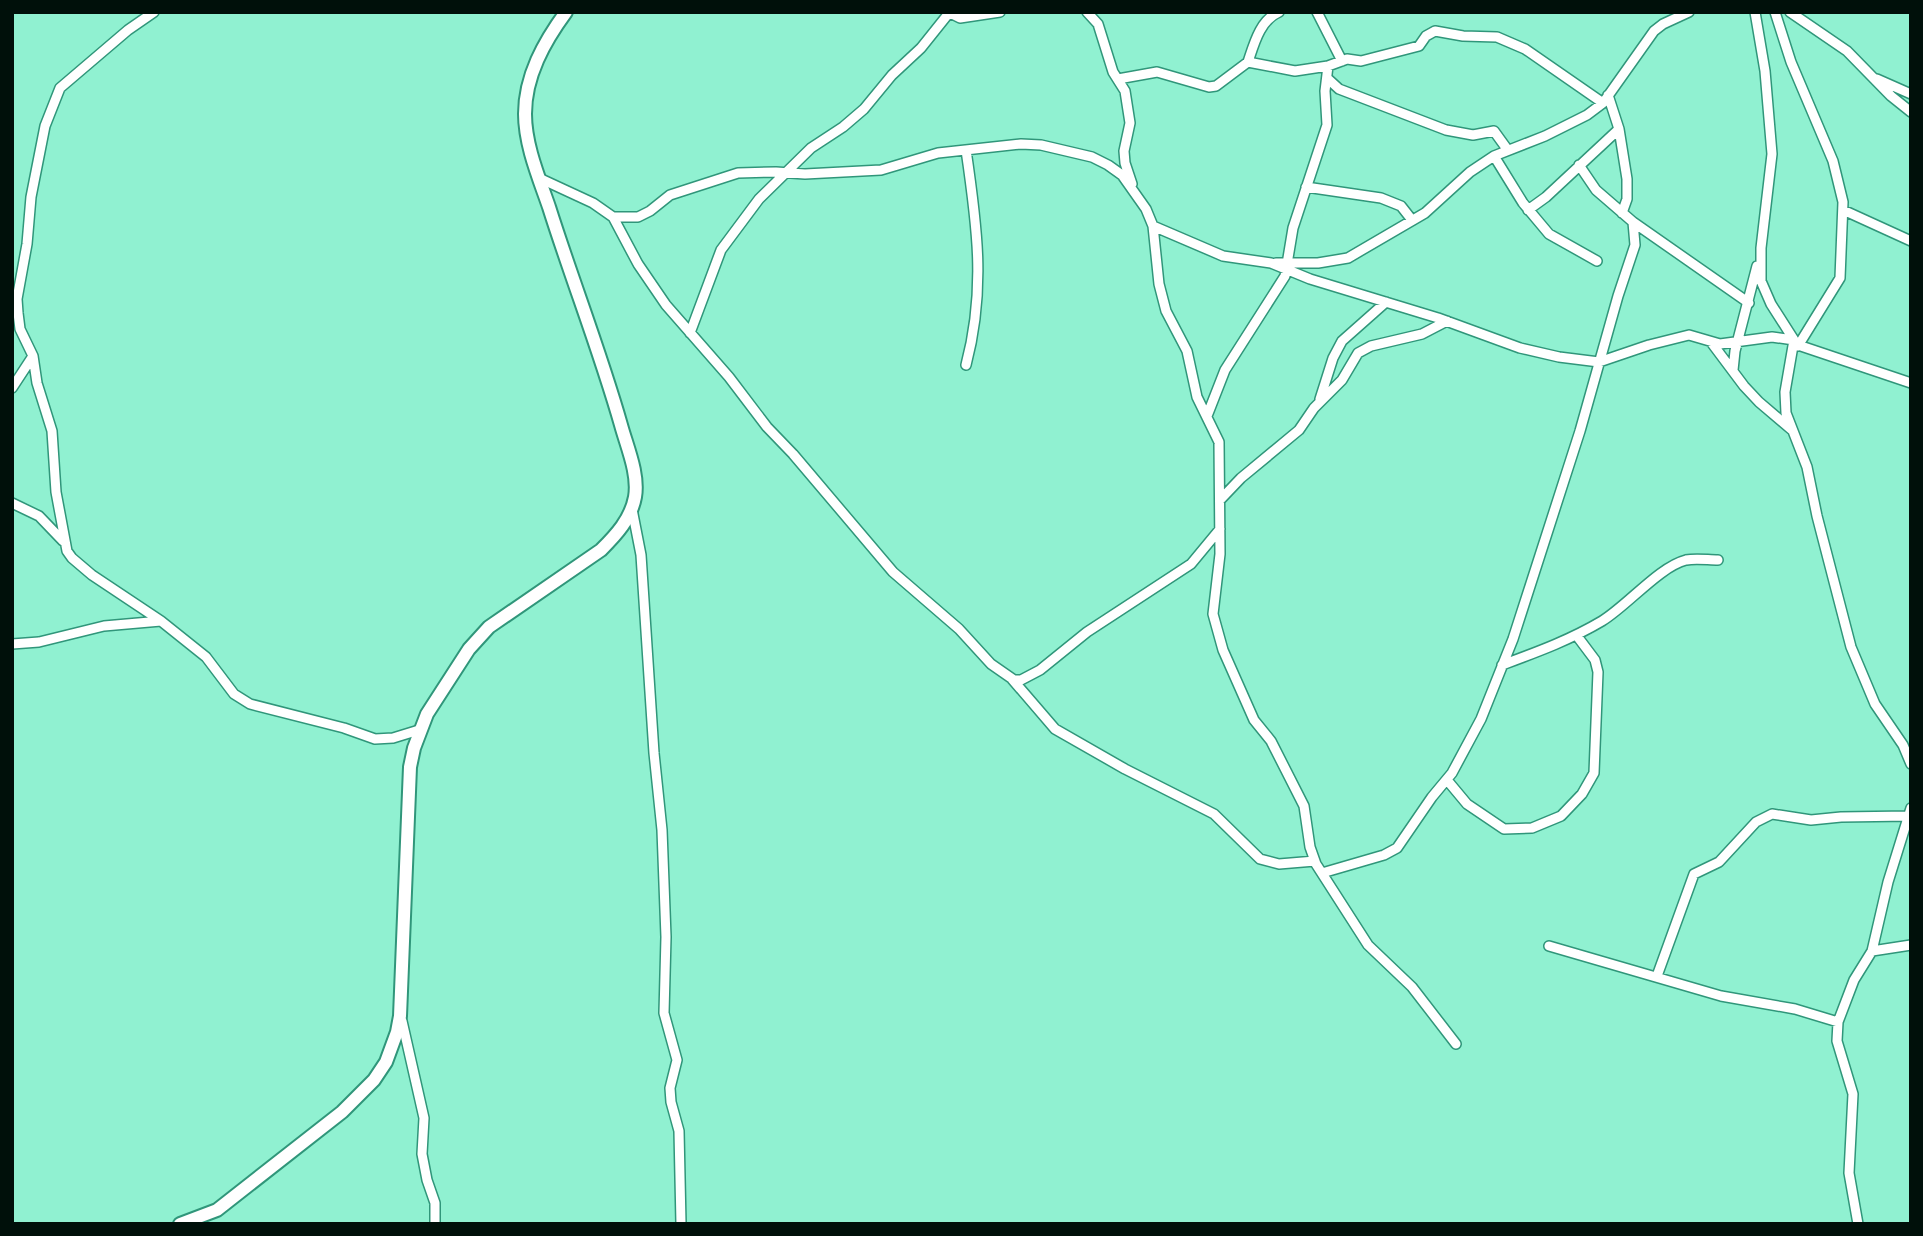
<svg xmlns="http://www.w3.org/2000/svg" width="1923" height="1236" font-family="Signika,sans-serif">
  <rect width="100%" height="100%" fill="#90f1d1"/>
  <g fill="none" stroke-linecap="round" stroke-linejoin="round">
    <g stroke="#30967a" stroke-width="12">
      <path id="street" d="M154 12 128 30 60 88 45 126 31 197 27 244 17 299 18 313 20 329 33 356 37 383 52 431 56 492 67 551 72 558 92 575 161 621 206 657 234 694 250 704 344 728 375 739 393 738 419 730
        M948 12 960 18 1000 12
        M1087 12 1098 24 1113 72 1125 91 1130 123 1124 151 1125 163 1132 184
        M1317 12 1342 61
        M1755 12 1765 71 1772 154 1761 248V281L1771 304 1794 340 1785 392 1786 413 1807 467 1817 516 1851 647 1875 704 1903 745 1911 764
        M1775 12 1791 62 1833 161 1843 202 1840 278 1798 346
        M1790 12 1847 51 1891 96 1911 112
        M1248 62C1254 44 1260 20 1279 12
        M1327 78 1339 89 1446 130 1473 135 1494 131 1507 149
        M1118 79 1157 72 1209 87 1216 86 1248 62 1295 71 1328 66 1347 59 1361 61 1419 46 1426 36 1435 31 1463 36 1497 37 1525 49 1603 103
        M1877 79 1911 94
        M1608 95 1619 129 1627 179V199L1622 213
        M1494 156 1523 203 1549 234 1597 261
        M539 178 593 203 613 217 638 264 666 305 729 377 767 427 793 454 893 572 959 629 991 664 1014 680H1021L1040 670 1087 632 1191 564 1220 529
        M1306 187 1381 198 1401 206 1412 220
        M1528 210 1546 197 1619 129
        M1843 210 1911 241
        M613 217H638L650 211 670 195 738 173 776 172 805 174 881 170 938 153 1021 144 1041 145 1092 157 1108 165 1122 175 1146 209 1153 226 1159 284 1166 311 1187 351 1197 397 1219 442 1220 554 1213 614 1223 650 1254 720 1271 741 1304 806 1310 847 1316 864 1368 945 1412 987 1456 1044
        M1633 222 1749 303
        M1153 226 1223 256 1271 263 1310 279 1438 318 1520 348 1559 357 1599 362 1649 345 1689 335 1720 344 1772 337 1794 340
        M1276 263H1318L1348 258 1425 213 1470 172 1494 156 1545 136 1587 115 1603 103 1654 31 1663 24 1689 12
        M690 333 721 250 759 199 811 148 843 127 864 109 892 75 921 48 949 13
        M1711 342 1744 386 1759 402 1792 430
        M1795 344 1911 383
        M966 365C986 290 977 225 966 150
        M1733 370 1735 351 1757 266
        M12 388 33 356
        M1320 399 1333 358 1342 341 1386 302
        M1207 416 1225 370 1285 276 1293 228 1327 125 1325 91 1328 66
        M1220 500 1241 478 1299 430 1314 408 1342 380 1358 353 1371 346 1422 334 1447 321
        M12 503 39 516 63 541
        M632 509 641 555 654 753 662 830 666 937 664 1013 677 1060 670 1088 671 1102 679 1131 681 1224
        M12 644 39 642 104 626 161 621
        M1502 665C1537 652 1570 640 1602 621 1628 605 1659 567 1686 560 1696 558 1708 560 1718 560
        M1012 679 1055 729 1125 769 1214 814 1260 859 1279 864 1315 861
        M1447 780 1467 804 1504 829 1532 828 1561 816 1582 794 1594 773 1598 672 1595 660 1577 636
        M1322 873 1384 855 1397 848 1432 797 1452 773 1481 719 1513 639 1580 431 1618 296 1635 245 1633 222 1596 190 1579 165
        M1549 946 1721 996 1795 1009 1838 1022
        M1872 951 1911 945
        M1657 976 1694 874 1719 862 1756 822 1772 814 1811 820 1841 817 1909 816
        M402 1021 424 1118 422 1154 427 1180 435 1203V1224
        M1858 1224 1849 1173 1853 1094 1837 1041 1838 1022 1854 980 1872 951 1888 882 1911 808"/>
    </g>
    <g stroke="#30967a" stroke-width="16">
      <path id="secondary" d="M180 1224 217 1210 342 1112 374 1080 386 1062 397 1032 400 1016 410 767 414 748 427 714 469 649 489 627 601 550C616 535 631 519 635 497 639 474 627 447 621 425 600 351 572 280 549 207 539 178 525 145 525 114 525 76 544 42 566 12"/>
    </g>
    <use href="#street" stroke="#fff" stroke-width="9"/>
    <use href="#secondary" stroke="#fff" stroke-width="12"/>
  </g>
  <rect width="1923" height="1236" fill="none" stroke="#00100a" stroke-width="28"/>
</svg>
